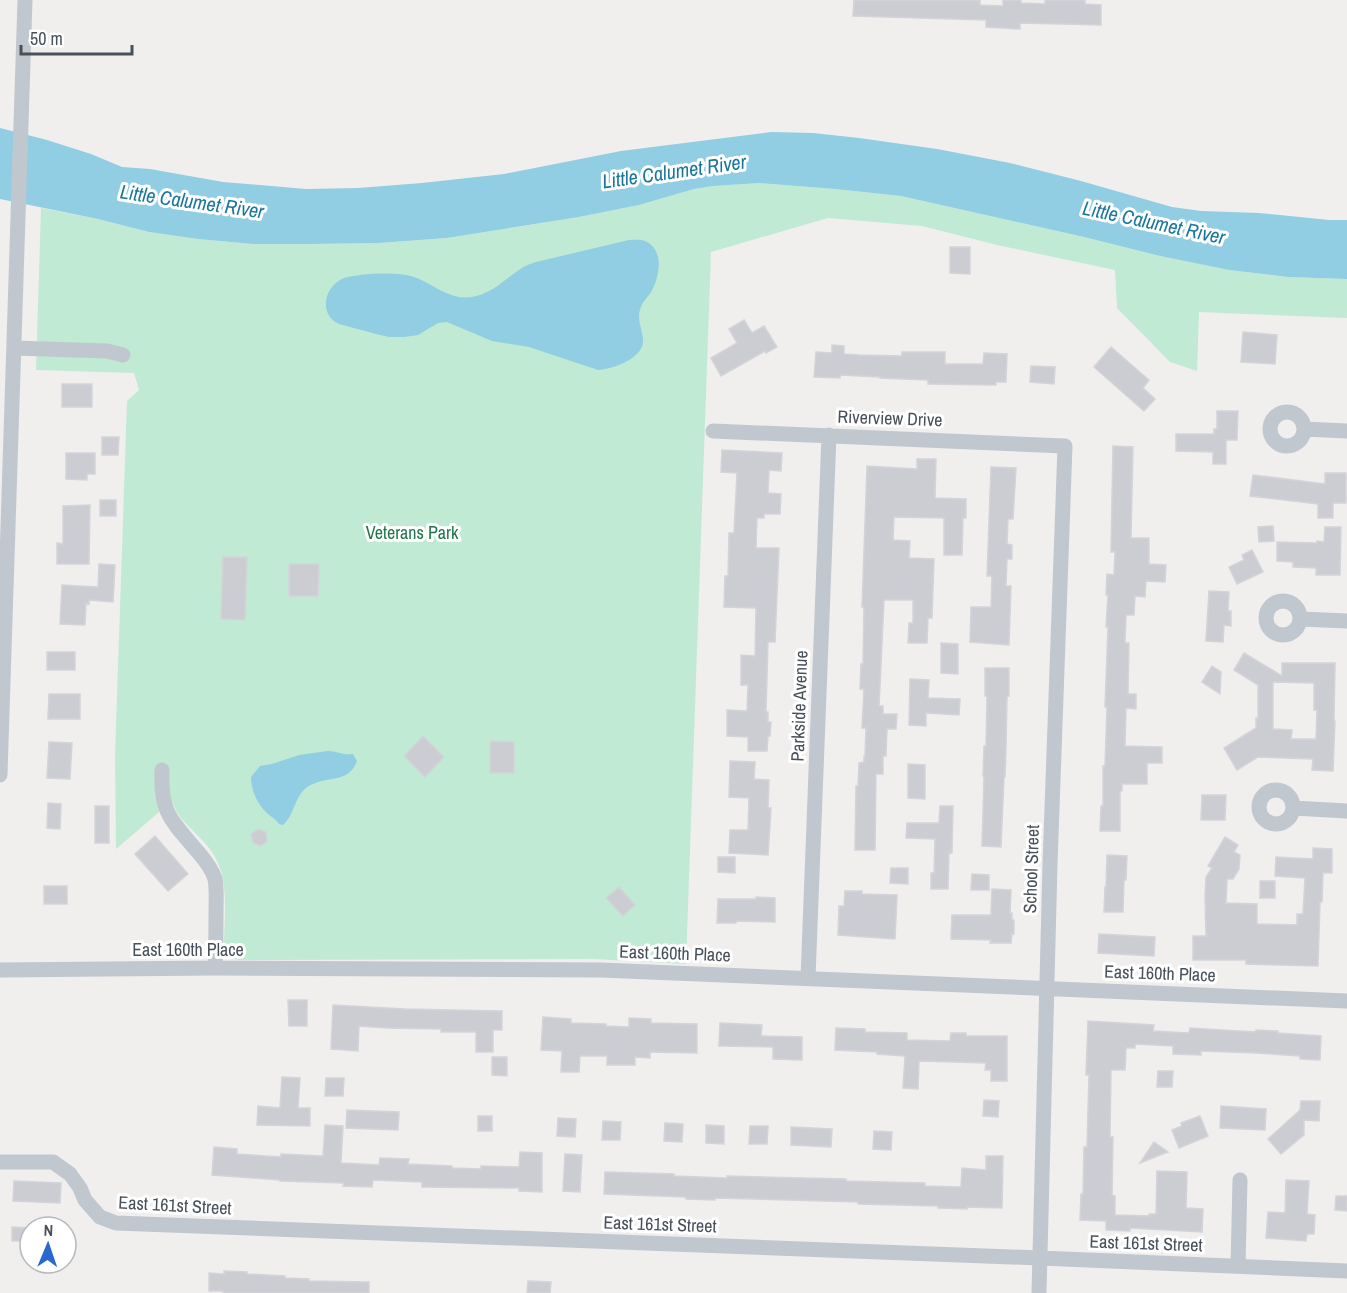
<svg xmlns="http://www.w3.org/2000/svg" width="1347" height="1293" font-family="'Archivo Narrow',sans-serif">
  <rect width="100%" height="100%" fill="#f1eeee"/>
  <path fill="#c0ead3" d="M759 183 835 189 901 196 1084 237 1160 256 1229 270 1288 277 1347 279V318L1199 312 1197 371 1170 362 1117 308 1115 270 997 245 922 226 828 218 711 252 686 964 594 959 240 960C230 959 227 957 224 947 224 914 231 875 209 848 197 832 178 821 172 801L116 849 115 756 127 401 139 390 134 373 36 370 41 208 98 219 149 232 198 239 253 244H311L379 243 447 238 517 227 579 217 639 205 694 189 713 186Z"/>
  <path fill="#91cde3" d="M0 128 47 140 91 154 122 167 150 169 223 182 306 189 358 188 422 183 504 174 621 151 771 132 813 133 859 138 937 149 1010 163 1081 181 1172 207 1201 211 1259 213 1329 220H1347V279L1288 277 1229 270 1160 256 1084 237 901 196 835 189 759 183 713 186 694 189 639 205 579 217 447 238 379 243 311 244H253L198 239 149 232 98 219 0 199Z
    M629 240C635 240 642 239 647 242 665 252 659 278 651 292 648 297 643 301 641 307 636 318 642 328 643 339 645 358 613 369 598 370L529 347 492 341 447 322 438 323 418 335 404 337H389L380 335 339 324C318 314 324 286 344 278 361 273 401 271 417 278 436 286 450 300 472 297 491 294 504 280 519 270 524 266 530 264 536 262Z
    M328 751C337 751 344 756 353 754L357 761C349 783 330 776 313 784 294 791 296 814 283 825L279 824C274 817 269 816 264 810 256 801 251 789 251 777L260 766 272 764 299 755Z"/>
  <path fill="#cccdd2" stroke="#d3d4d9" stroke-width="1.5" fill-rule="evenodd" d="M854 0H980V5L1003 6V0H1021V3L1045 4V0H1085V4L1101 5V25L1020 23V29L986 27V20L853 16Z
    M950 247H970V274L950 273Z
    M744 320 752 333 764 326 777 347 766 353 765 351 721 376 711 358 737 343 729 329Z
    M1243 332 1277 335 1275 364 1241 362Z
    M832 345 844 346V354L859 355 902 356V352H945V364H983L984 353 1007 354 1006 382H996V385L928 384V380L880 378V377L840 375V378L814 377 816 352 832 353Z
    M1111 347 1149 380 1143 388 1155 399 1144 411 1094 367Z
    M1031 366 1055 367 1054 384 1030 382Z
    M62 384H92V407H62Z
    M1217 411H1238L1237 440H1226V464H1213V452L1176 451V434H1214V429H1217Z
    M102 437H119L118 455H102Z
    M1113 446 1133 447 1131 538H1149V564L1166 565 1165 582 1146 581 1145 597 1135 596 1134 615H1126L1125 643H1129L1128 694H1136V709L1126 708 1125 746 1162 747V763H1147V784H1122V791H1120V831H1100L1101 806H1103V766H1105L1107 707H1105L1108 627H1106L1108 595H1106L1107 574 1114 575 1115 552H1111Z
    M722 450 782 453 781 471 769 470 768 493 781 494 780 514H764V518H757L756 548H779L775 642H768L766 712H768V722H771L770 736H768L767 751H748V737L727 736V710L747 711 748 685H741V655L755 656 756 608 724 607 725 576H728L729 533H734L737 473 721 472Z
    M66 453H95V474H87V480L66 479Z
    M917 459H936L935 498 966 499V518H963L962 555H944V518L894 517 893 540 910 541 909 558 934 559 932 618H928L927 643H908L909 623H913V600H884L879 706H883V714H897L896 729H887L886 756H883V774H876L875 850H855L856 786H858L859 763 864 762V756H865L866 728H862L864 689H860L861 664H863L864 607H862L863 580 867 466 917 469Z
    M991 467 1016 468 1013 519H1008L1007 544 1012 545V559H1007L1006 586H1011L1009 645 970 642 971 607H991L992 576H987Z
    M1325 473H1346V503H1333V518H1318V504L1250 496 1253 475 1325 484Z
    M100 500H116V516H100Z
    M90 505 89 564H57V543L63 544V506Z
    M1273 526 1274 541 1259 542 1258 527Z
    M1325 527H1341L1340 575H1316V568L1293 567V562L1277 561V542L1317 543V541L1324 542Z
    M1252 550 1263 572 1237 584 1229 567 1244 560 1242 555Z
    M223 557H247L245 620 221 619Z
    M99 564 115 565 113 602 89 600V604L86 603 85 625 60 624 62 585 98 587Z
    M289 564H319L318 596H289Z
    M1209 591 1229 592 1228 611H1231V626L1224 625 1223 642 1206 641Z
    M941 643 958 644V674L941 673Z
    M47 652H75V670H47Z
    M1244 653 1282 676V663H1335L1334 721H1335L1333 771 1312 770 1313 759 1258 757 1237 770 1224 748 1256 728V718H1258V685L1234 670ZM1273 682 1314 683V710H1317L1316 739H1291L1292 730 1273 729Z
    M1212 666 1221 672 1220 694 1202 682Z
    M985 668H1009V696H1007L1006 748 1005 777H1004L1001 847 982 846 984 777 983 776 984 746H986L987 696H985Z
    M910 679 929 680 928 698 960 699 959 715 926 713V726L909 725Z
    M49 694H80V719H48Z
    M423 736 444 757 425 777 404 756Z
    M490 741 514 742V773H490Z
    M49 742 72 743 70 779 47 778Z
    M730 761 755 762 754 779 769 780 768 808H771L768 855 729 853 730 830H748L749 798 729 797Z
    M908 764 925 765V799L908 798Z
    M1202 795H1226L1225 820H1201Z
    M48 803 61 804 60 829 47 828Z
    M95 806H109V843H95Z
    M940 806H953L952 853 949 852 948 889H931V873H934L935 839 906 838 907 823H939Z
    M258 829 266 832 267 841 261 846 253 843 251 834Z
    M155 836 188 874 168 891 135 854Z
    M1225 837 1238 845 1234 852 1240 855 1239 869 1233 879H1227L1226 903 1257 904V924L1297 925V914H1303L1305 878 1275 876 1276 857 1313 859V848L1332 849V873H1323L1322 902H1320L1318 966 1246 964V960H1193V936H1206L1205 897 1206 877 1212 868 1208 866Z
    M1107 855 1127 856 1126 880H1124L1123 912H1104L1105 887H1106Z
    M718 857H735V873L718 872Z
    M891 868H908V884L890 883Z
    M972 874 989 875V890H971Z
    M1260 881H1275V898H1260Z
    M44 886H67V904H44Z
    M619 887 635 905 623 916 606 898Z
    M992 889 1011 890 1010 913H1012V920H1014V934H1012L1011 943H990L991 940 951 939 952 915H991Z
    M845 891H862V894L897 895 895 939 838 935 839 906H844Z
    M756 897 775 898V922L736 921V923H717L718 899H756Z
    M1099 934 1155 937 1154 956 1098 953Z
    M288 1000H307V1026H289Z
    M333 1005 405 1009 502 1011V1030H493V1052H476V1032H441V1029L387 1028 359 1026 358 1051 331 1049Z
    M543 1017 571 1019V1023L606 1024V1026L629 1027V1018L651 1019V1023L697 1024V1053L650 1052V1058L635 1057V1065H607V1056H580L579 1072H561L562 1051 541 1050Z
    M1088 1021 1154 1025 1153 1031 1189 1033 1190 1028 1256 1032V1030L1278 1031V1033L1321 1036 1320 1060 1300 1059V1056L1257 1053 1201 1051V1055L1173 1054V1046L1135 1044V1048H1126L1125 1070H1111L1110 1137H1113L1112 1195 1115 1196V1215L1149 1216V1214H1156L1157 1171 1187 1172 1186 1208 1203 1209 1202 1232 1130 1228V1231L1106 1230V1221L1080 1220 1081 1194H1083L1084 1147H1087L1089 1075H1086Z
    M720 1023 762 1025 761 1036 802 1037V1060L773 1059V1047L719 1046Z
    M836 1028 865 1029V1032L907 1033V1040L950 1041 951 1033H966V1036H1007V1081H991V1070H985L986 1063 919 1061 918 1089 903 1088 905 1056 877 1054V1052L835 1050Z
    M492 1057H507V1076L492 1075Z
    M1158 1071H1173L1172 1087H1157Z
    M282 1077 300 1078 298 1108H310V1126L257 1125 258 1106 280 1108Z
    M326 1078H344L343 1096H325Z
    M984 1100 999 1101 998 1117 983 1116Z
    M1301 1101H1320L1319 1121 1304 1120V1135L1281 1154 1268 1139 1300 1110Z
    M1221 1106 1266 1109 1265 1130 1220 1128Z
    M347 1110 399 1112 398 1130 346 1128Z
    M478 1116H492V1131H478Z
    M1200 1116 1208 1136 1179 1148 1172 1130 1182 1126 1181 1123Z
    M558 1118 576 1119 575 1137 557 1136Z
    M603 1121 621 1122 620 1140H602Z
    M665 1123 683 1124 682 1142 664 1141Z
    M325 1125 343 1126 341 1163 379 1165 380 1158 409 1159 408 1164 452 1166V1168L481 1169V1166L519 1167 520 1152 542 1153V1192L519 1191V1188L422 1187V1182L373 1180 372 1187 343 1186 344 1183 280 1181V1180L212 1175 214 1147 237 1149V1154L281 1157V1154L323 1156Z
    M706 1125 724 1126V1144L706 1143Z
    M750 1126H768L767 1144H749Z
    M791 1127 832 1129 831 1147 791 1145Z
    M874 1131 892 1132 891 1150 873 1149Z
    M1154 1142 1168 1152 1140 1163Z
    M565 1154 582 1155 580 1192 563 1191Z
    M986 1156H1003L1002 1208 967 1207V1209L938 1208V1206L858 1204V1202L715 1198V1200L686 1199V1197L604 1194 605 1172 674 1174V1176L727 1178V1176L846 1179V1181L925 1183V1186L961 1187 962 1168 986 1170Z
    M1286 1180 1309 1181 1307 1214 1315 1215 1314 1234H1307L1306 1241 1266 1238 1268 1212 1285 1213Z
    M14 1181 61 1183 60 1203 13 1201Z
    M1336 1196H1347V1211L1335 1210Z
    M12 1227 30 1228V1241H12Z
    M224 1271 247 1272V1274L285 1276V1278L309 1279V1281L369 1282V1293H223V1291H209V1273L224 1274Z
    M528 1281 551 1282 550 1293H527Z"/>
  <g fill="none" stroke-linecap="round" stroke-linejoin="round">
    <path stroke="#c0c7cf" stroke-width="15" d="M14 348 107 351 123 355
      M1270 429a17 17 0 1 1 34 0a17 17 0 1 1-34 0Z
      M1304 429 1347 431
      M713 431 1065 446 1050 864 1039 1293
      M1266 618a17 17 0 1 1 34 0a17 17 0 1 1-34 0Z
      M1301 619 1347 621
      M162 770C160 813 171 820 198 852 205 860 212 869 215 879 217 889 216 901 216 912 216 931 216 949 215 968
      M0 775 25 0
      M1259 807a17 17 0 1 1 34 0a17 17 0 1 1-34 0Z
      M1293 808 1347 811
      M0 970 215 968 601 970 1347 1001
      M808 978 829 435
      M0 1162H53L70 1174 80 1188 85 1200 100 1217 116 1223 1040 1258 1347 1271
      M1238 1266 1240 1180"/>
  </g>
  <g text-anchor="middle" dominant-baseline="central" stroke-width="6" stroke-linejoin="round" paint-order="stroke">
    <g font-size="18" fill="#48505a" stroke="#fff">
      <text transform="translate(890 418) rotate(2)">Riverview Drive</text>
      <text transform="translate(799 706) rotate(-88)">Parkside Avenue</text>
      <text transform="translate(1031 869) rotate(-88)">School Street</text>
      <text x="188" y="949">East 160th Place</text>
      <text transform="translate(675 953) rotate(2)">East 160th Place</text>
      <text transform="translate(1160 973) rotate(2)">East 160th Place</text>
      <text transform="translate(175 1205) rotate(3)">East 161st Street</text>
      <text transform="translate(660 1224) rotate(2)">East 161st Street</text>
      <text transform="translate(1146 1243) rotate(2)">East 161st Street</text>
    </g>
    <g font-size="18" fill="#1f7450" stroke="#fff">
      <text x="412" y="532">Veterans Park</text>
    </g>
    <g font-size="20" font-style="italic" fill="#1a779b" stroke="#fff">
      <text transform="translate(674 171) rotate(-8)">Little Calumet River</text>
      <text transform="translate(192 201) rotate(8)">Little Calumet River</text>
      <text transform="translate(1154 222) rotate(12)">Little Calumet River</text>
    </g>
  </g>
  <g transform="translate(48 1245) rotate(2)"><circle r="28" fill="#ffffff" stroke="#b6b9bd" stroke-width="1.5"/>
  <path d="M0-4.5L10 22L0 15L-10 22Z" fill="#2a67cf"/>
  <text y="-9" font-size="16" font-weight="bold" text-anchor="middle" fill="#48505a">N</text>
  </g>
  <path d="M21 45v9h111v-9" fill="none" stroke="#48505a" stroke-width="3"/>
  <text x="30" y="45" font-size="18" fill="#48505a" stroke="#ffffff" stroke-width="4.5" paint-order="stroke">50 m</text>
</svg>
